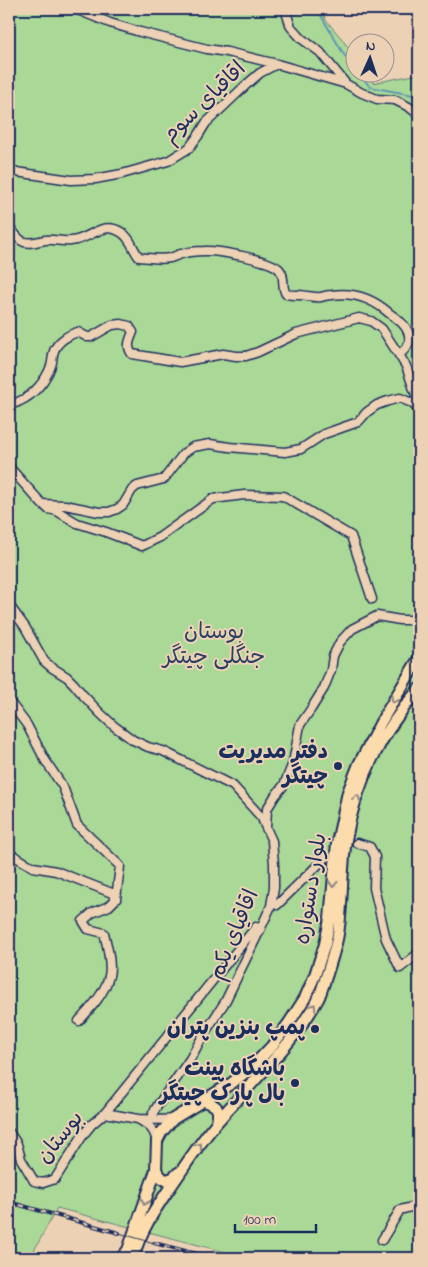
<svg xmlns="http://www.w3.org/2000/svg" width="428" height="1267" font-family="'Indie Flower','Playpen Sans Arabic',sans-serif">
  <rect width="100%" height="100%" fill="#edd1b4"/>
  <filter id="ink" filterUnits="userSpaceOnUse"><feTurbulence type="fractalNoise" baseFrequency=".02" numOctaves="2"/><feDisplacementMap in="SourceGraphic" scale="10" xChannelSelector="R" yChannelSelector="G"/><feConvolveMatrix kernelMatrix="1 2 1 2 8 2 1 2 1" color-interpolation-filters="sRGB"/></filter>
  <g filter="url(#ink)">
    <path fill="#aad897" stroke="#62847a" d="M9 9H322L325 19 342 39 355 58 356 72 366 73 373 83 419 74V1258H248L57 1208 30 1258H9Z"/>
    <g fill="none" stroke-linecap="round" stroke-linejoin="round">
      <path stroke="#6198b4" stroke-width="2" d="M317 9 346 58 356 70
        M358 72 370 87 419 96"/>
      <g stroke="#1b2f5e" stroke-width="11">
        <path id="minor" d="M75 9 110 23 140 32 207 49 227 52 277 64 346 84
          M285 9 291 27 302 39 320 52 346 84 362 93 377 99 395 100 409 107 419 115
          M9 171 71 180 95 179 122 174 168 161 189 148 198 136 206 123 246 85 260 73 277 64
          M9 227C13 231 17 238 22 241 29 245 38 241 45 240 54 239 62 242 71 241 90 240 102 220 121 232 131 238 132 248 139 257 149 258 160 260 170 258 174 257 177 255 181 254 188 252 197 251 204 251 217 250 271 260 279 269 286 276 281 287 286 294 290 295 293 295 298 295 305 295 313 298 321 297 324 296 328 295 332 295 353 292 373 299 389 313 395 317 402 322 406 328 413 340 409 346 399 355L406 366 419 404
          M9 404C12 404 17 403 20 401 34 395 46 380 51 366 53 361 52 356 54 351 57 342 69 334 78 332L87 337H91L112 325 121 324 129 326 133 332C130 340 126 346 132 354L180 362 223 354 236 356H246L258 352 296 334 359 318 371 321 382 329 399 355
          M9 467 42 504 65 505 99 512H109L117 509 123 505 132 490 137 486 164 479 184 453 193 447 210 444 229 447 285 452 301 449 324 434 358 422 367 412 377 405 388 401 400 398 412 403 419 410
          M43 504 48 509 57 511 77 523 106 532 142 546 160 537 213 499 244 495 283 496 351 536 372 599
          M9 605 25 627 44 661 51 667 67 677 74 684 83 695 100 713 114 726 133 740 148 747 163 751 233 786 262 818 265 826
          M9 701 27 725 45 760 63 787 77 825 120 866 116 899
          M357 843 370 847 375 857 374 888 386 939 400 968 419 953
          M9 853 33 867 56 871 112 893 116 899 109 906 92 913 83 921 88 929 104 933C107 945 112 964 109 976 105 993 91 1008 79 1021
          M277 905 326 857
          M105 1113 256 927
          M153 1119V1113L158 1105 190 1059 204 1034 225 1002 259 932 271 906 274 888V864L272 841 266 828 267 809 275 796 284 785 293 763 300 725 311 709 324 688 331 670 333 656 340 642 352 629 377 616 400 620H419
          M9 1132 17 1144 21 1159 34 1181 43 1183 55 1179 83 1135 92 1124 105 1113 138 1119
          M157 1141C153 1128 150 1126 138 1119 150 1119 161 1121 173 1119
          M382 1240 400 1210 419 1205"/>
      </g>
      <g stroke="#1b2f5e" stroke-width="14">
        <path id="major" d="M204 1101C217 1105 220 1108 217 1122
          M156 1170 162 1178 166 1180 173 1178 178 1173
          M121 1258 128 1250 156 1170 157 1141 161 1133 173 1119 232 1083 253 1066 272 1046 289 1023 305 998 315 975 325 944 330 919 337 843 348 792 359 764 381 722 419 658
          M133 1258C140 1232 154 1211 169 1189 185 1166 200 1142 218 1121 252 1081 293 1045 318 999 322 991 324 982 327 974 331 961 336 947 338 934 343 903 341 870 346 840 355 784 382 731 419 689"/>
      </g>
      <use href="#minor" stroke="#edd1b4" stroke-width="8"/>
      <use href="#major" stroke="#fcdcac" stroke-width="10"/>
      <path stroke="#1b2f5e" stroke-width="1" d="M119 1233 154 1243"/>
      <g stroke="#1b2f5e" stroke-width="4">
        <path id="rail" d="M9 1202 119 1233
          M154 1243 213 1258"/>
      </g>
      <use href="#rail" stroke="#edd1b4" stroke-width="2" stroke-dasharray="5.5" stroke-linecap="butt"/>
    </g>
    <defs><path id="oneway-chevron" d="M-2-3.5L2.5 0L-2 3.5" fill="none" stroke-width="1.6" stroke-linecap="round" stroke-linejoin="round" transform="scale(1.25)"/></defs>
    <g stroke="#8c8685">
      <use href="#oneway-chevron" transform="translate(394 700) rotate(121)"/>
      <use href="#oneway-chevron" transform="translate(357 798) rotate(-72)"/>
      <use href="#oneway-chevron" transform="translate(333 884) rotate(95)"/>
      <use href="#oneway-chevron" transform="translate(313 1007) rotate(-59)"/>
      <use href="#oneway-chevron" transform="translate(199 1146) rotate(-53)"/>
      <use href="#oneway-chevron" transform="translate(145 1202) rotate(109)"/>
    </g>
  </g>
  <g fill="#1b2f5e" stroke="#edd1b4" stroke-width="2">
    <circle cx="338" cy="766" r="5"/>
    <circle cx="315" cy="1029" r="5"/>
    <circle cx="295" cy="1083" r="5"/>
  </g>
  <g text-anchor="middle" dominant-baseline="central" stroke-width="4" stroke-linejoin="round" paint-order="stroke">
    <g font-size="22" fill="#1b2f5e" stroke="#edd1b4">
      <text transform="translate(205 103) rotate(-44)">اقاقیای سوم</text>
      <text transform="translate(312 889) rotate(-81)">بلوار دستواره</text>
      <text transform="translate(235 935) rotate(-67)">اقاقیای یکم</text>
      <text transform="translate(61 1138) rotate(-51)">بوستان</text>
    </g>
    <g font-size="22" fill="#294064" stroke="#edd1b4">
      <text x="214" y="633">بوستان<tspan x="214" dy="25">جنگلی چیتگر</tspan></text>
    </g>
    <g font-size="22" font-weight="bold" fill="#1b2f5e" stroke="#edd1b4" text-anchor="end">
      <text x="328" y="753">دفتر مدیریت<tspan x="328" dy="25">چیتگر</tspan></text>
      <text x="305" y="1029">پمپ بنزین پتران</text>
      <text x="285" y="1070">باشگاه پینت<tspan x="285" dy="25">بال پارک چیتگر</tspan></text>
    </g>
  </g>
  <rect width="428" height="1267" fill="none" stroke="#edd1b4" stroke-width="30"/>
  <rect x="15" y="15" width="398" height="1237" fill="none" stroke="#1b2f5e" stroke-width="2" filter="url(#ink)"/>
  <g transform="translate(370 58) rotate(3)"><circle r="24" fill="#edd1b4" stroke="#999092"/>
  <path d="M0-4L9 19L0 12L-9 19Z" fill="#1b2f5e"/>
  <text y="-8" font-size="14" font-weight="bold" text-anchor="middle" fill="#1b2f5e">N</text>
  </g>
  <path d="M235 1224v8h81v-8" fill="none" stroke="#1b2f5e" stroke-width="2.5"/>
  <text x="243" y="1224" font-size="15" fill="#1b2f5e" stroke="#edd1b4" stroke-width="4" paint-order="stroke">100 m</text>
</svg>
